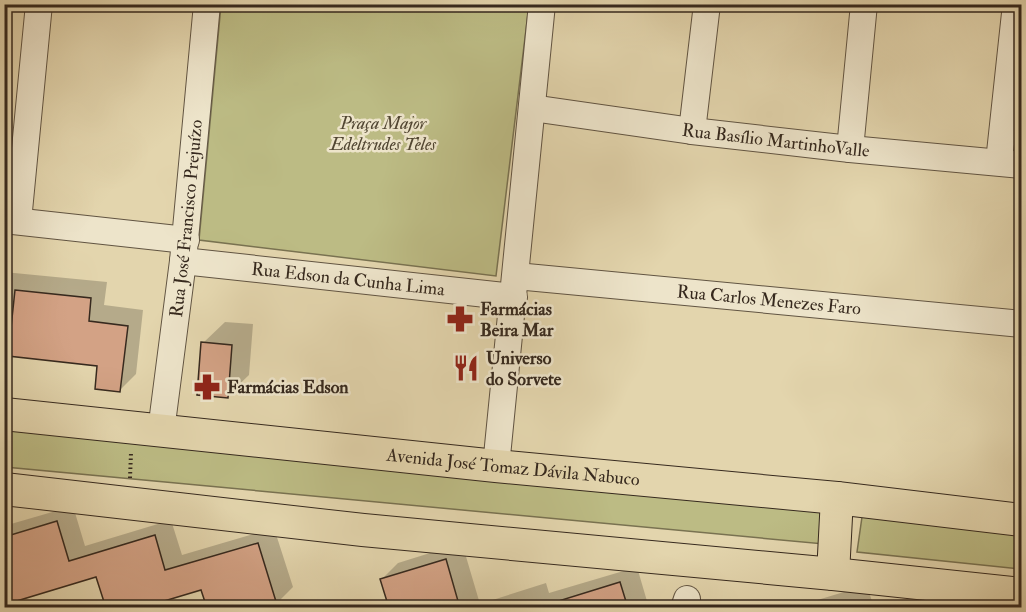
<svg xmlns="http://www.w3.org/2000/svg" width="1026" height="612" font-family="'IM FELL Double Pica',serif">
  <rect width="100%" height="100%" fill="#e3d5ad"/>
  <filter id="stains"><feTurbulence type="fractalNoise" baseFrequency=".00333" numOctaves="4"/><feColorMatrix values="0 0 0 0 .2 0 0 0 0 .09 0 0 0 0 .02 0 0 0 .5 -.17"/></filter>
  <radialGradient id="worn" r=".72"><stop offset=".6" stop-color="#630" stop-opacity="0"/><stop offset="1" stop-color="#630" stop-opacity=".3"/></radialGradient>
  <path fill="#bcbb84" stroke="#797251" stroke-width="1.5" d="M221 5H529L496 276 199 240Z
    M4 430 825 504 824 544 5 467Z
    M863 510 1021 527V569L857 552Z"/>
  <path fill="#0003" d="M4 272 107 282 104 305 143 310 136 374 119 391 99 364 4 355Z
    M225 322 253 324 249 375 227 396 203 343Z
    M73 506 85 546 171 520 182 555 274 528 293 587 276 604 202 588 97 575 4 579V526Z
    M462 543 480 604 546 583 549 593 637 567 649 608H391L382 579 398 563Z
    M867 585 874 608H791Z
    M783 603 785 608H769Z"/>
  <path fill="#d3a285" stroke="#36291e" stroke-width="1.5" d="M15 290 91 298 89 321 128 326 120 392 95 389 97 366 8 356Z
    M201 342 232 345 228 398 197 395Z
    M57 521 69 561 155 535 165 570 258 543 278 608H207L201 590 141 608H106L96 577 10 603 4 584V537Z
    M446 559 460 608H389L380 579Z
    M620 582 628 608H552V603Z"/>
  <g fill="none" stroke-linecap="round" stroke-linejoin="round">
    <g stroke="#615442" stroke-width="28">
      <g id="minor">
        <path id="s1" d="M532 108 692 131 850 149 1022 165"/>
        <path d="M692 131 707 4"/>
        <path d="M850 149 864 4"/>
        <path d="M999 162 1016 4"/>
        <path d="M4 220 186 240"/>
        <path d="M18 221 39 4"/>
        <path id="s2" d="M183 261 514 297"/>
        <path id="s3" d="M516 276 1022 324"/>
        <path id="s4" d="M161 431 183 261 207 4"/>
        <path d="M496 466 542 4"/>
        <path d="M684 608 687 599"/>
      </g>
    </g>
    <g stroke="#36291e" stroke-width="34">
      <g id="major">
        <path id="s5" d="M4 414 496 466 837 498 1022 520"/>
        <path d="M4 489 363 530 833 574 1022 594"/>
        <path d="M833 574 837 498"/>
      </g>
    </g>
    <path stroke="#36291e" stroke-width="4" stroke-dasharray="1.5 3" stroke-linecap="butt" d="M130 478 131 453"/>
    <use href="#minor" stroke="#ede4ca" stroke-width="26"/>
    <use href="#major" stroke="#e3d5ad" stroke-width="32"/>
  </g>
  <defs>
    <g id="pharmacy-bare" transform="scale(2.07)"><path d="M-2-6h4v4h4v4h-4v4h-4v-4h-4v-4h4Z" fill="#8f2418" stroke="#ede4ca" stroke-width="2.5" paint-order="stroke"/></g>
    <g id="restaurant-bare" transform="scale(2.07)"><path d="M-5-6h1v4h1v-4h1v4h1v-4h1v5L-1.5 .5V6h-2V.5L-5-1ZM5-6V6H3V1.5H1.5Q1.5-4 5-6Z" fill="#8f2418" stroke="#ede4ca" stroke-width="2.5" paint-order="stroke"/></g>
  </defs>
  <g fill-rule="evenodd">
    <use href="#pharmacy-bare" x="460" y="319"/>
    <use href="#restaurant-bare" x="466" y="368"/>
    <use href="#pharmacy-bare" x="207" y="387"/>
  </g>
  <g text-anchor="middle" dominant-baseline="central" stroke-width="5" stroke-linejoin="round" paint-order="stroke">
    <g font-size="18" font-style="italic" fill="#514632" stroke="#ede4ca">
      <text x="383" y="123">Praça Major<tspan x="383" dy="21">Edeltrudes Teles</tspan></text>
    </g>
    <g font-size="18" fill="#36291e" stroke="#ede4ca">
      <text stroke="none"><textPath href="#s1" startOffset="246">Rua Basílio MartinhoValle</textPath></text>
      <text stroke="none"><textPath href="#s4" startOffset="214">Rua José Francisco Prejuízo</textPath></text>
      <text stroke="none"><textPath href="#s2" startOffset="166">Rua Edson da Cunha Lima</textPath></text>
      <text stroke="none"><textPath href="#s3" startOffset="254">Rua Carlos Menezes Faro</textPath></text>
      <text stroke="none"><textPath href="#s5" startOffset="512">Avenida José Tomaz Dávila Nabuco</textPath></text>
    </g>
    <g font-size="18" font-weight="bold" fill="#36291e" stroke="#ede4ca" text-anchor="start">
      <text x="480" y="309">Farmácias<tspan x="480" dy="21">Beira Mar</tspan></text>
      <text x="486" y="358">Universo<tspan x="486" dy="21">do Sorvete</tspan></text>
      <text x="227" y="387">Farmácias Edson</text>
    </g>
  </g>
  <rect width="1026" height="612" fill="none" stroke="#e3d5ad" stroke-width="24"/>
  <rect x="6" y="6" width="1014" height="600" fill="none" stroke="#36291e" stroke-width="3"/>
  <rect x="12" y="12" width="1002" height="588" fill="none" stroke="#36291e" stroke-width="1.5"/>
  <rect width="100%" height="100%" filter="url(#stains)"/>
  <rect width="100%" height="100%" fill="url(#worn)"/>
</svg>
